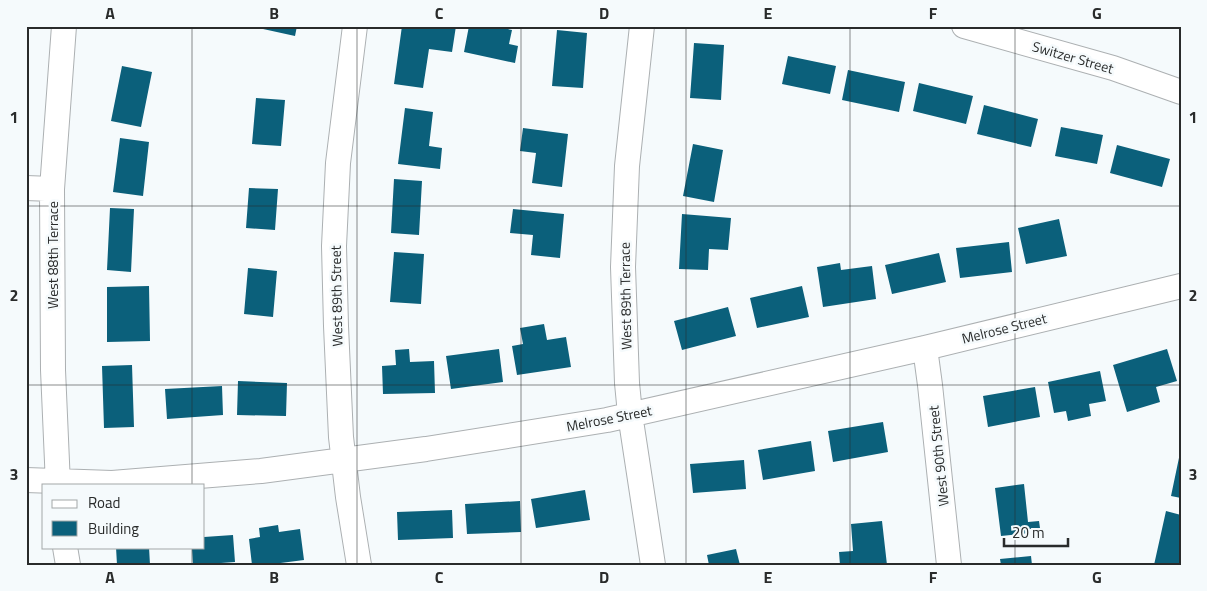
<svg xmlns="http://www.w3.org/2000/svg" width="1207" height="591" font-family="'Titillium Web',sans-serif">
  <rect width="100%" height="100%" fill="#f5fafc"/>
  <path fill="#0b607b" d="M250 26H297L295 36Z
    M402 26H456L452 52 429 49 423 88 394 84Z
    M469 26H493L512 30 509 44 518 46 515 63 464 52Z
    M557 30 587 33 583 88 552 86Z
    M694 43 724 45 721 100 690 98Z
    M788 56 836 66 830 94 782 84Z
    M122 66 152 72 141 127 111 121Z
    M848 70 905 82 899 112 842 100Z
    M919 83 973 96 966 124 913 111Z
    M256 98 285 100 281 146 252 144Z
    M984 105 1038 119 1031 147 977 134Z
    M405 108 433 112 429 146 442 148 440 169 398 164Z
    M1061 127 1103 135 1097 164 1055 156Z
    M523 128 568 134 562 187 532 183 536 153 520 151Z
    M120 138 149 142 143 196 113 192Z
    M693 144 723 150 714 202 683 196Z
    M1117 145 1170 159 1162 187 1110 173Z
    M394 179 422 181 419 235 391 233Z
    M249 188 278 189 275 230 246 228Z
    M110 208 134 209 131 272 107 270Z
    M513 209 564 214 560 258 531 255 533 235 510 233Z
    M682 214 731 218 728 250 709 249 708 270 679 269Z
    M1059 219 1067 256 1026 264 1018 228Z
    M1009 242 1012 272 960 278 956 248Z
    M394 252 424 254 421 304 390 302Z
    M939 253 946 282 892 294 885 265Z
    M840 263 841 270 872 266 876 299 823 307 817 267Z
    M248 268 277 271 273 317 244 314Z
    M149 286 150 341 107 342V287Z
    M802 286 809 317 757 328 750 298Z
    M728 307 736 336 682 350 674 321Z
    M544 324 547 340 566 337 571 367 517 375 512 346 523 344 520 328Z
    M409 349 410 362 434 361 435 393 383 394 382 366 396 365 395 350Z
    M499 349 503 382 451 389 446 356Z
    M1167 349 1177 381 1156 387 1160 402 1127 412 1113 365Z
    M132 365 134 427 104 428 102 366Z
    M1100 371 1106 401 1089 404 1091 416 1068 421 1066 411 1054 413 1048 382Z
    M238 381 287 383 286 416 237 415Z
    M222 386 223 415 167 419 165 389Z
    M1035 387 1040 417 988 427 983 396Z
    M883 422 888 452 833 462 828 431Z
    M811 441 815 471 763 480 758 450Z
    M1180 453H1181V498L1171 496Z
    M744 460 746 489 693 493 690 464Z
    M1024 484 1028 522 1039 521 1040 528 1029 529 1030 533 1001 536 995 488Z
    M585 490 590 520 536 528 531 499Z
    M520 501 521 532 467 534 465 504Z
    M452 510 453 538 398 540 397 512Z
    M1166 511 1181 515V565H1154Z
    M882 521 887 565H840L839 552 853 551 851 524Z
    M278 525 279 532 300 529 304 560 265 565H252L249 539 260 537 259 528Z
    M233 535 235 562 193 565 192 547H204V537Z
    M116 547H149L150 565H117Z
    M736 549 740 565H709L707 555Z
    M1031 556 1032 565H1001L1000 559Z"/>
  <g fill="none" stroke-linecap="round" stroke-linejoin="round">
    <g stroke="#acb0b2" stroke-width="26">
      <path id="minor" d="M355 26 338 163 334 246 336 326 341 437 348 497 359 565
        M642 26 627 166 623 267 627 383 630 414 653 565
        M964 26 1113 68 1181 92
        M26 188 52 189
        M925 348 930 385 949 565
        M26 480 112 483 261 471 426 449 607 420 925 348 1181 286
        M58 485 53 370 52 189 64 26
        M65 547 68 565"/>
    </g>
    <use href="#minor" stroke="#fff" stroke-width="24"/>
  </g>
  <path fill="none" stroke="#292b2b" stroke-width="1" stroke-opacity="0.55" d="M192 26V485M357 26V565M521 26V565M686 26V565M850 26V565M1015 26V565M26 206H1181M26 385H1181M192 547V565"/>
  <g text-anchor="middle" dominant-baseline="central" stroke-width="5" stroke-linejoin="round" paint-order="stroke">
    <g font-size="14" fill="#292b2b" stroke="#f5fafc">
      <text transform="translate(1073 57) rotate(16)">Switzer Street</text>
      <text transform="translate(52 255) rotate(-90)">West 88th Terrace</text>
      <text transform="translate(336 296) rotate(-91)">West 89th Street</text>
      <text transform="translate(625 296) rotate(-91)">West 89th Terrace</text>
      <text transform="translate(1004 328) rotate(-14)">Melrose Street</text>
      <text transform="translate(609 418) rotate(-11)">Melrose Street</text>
      <text transform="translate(938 456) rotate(-96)">West 90th Street</text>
    </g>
  </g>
  <rect width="1207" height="591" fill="none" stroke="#f5fafc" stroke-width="55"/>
  <rect x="42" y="484" width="162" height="65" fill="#f5fafc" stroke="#a3a7a8"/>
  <rect x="52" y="500" width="25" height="8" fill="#ffffff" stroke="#a3a7a8"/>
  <text x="88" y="508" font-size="15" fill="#292b2b">Road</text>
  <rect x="52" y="521" width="25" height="15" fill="#0b607b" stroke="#a3a7a8"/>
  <text x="88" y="534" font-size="15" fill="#292b2b">Building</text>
  <path d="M1004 538v8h64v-8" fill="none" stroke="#292b2b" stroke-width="2.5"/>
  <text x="1012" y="538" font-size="15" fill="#292b2b" stroke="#f5fafc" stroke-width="4" paint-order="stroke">20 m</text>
  <rect x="28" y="28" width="1152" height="536" fill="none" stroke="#292b2b" stroke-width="2"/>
  <g font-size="16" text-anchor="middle" font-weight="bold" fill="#292b2b">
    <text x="110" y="19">A</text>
    <text x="274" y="19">B</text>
    <text x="439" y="19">C</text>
    <text x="604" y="19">D</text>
    <text x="768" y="19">E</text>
    <text x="933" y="19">F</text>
    <text x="1097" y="19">G</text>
    <text x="14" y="123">1</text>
    <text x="1193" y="123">1</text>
    <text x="14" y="301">2</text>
    <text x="1193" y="301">2</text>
    <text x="14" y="480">3</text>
    <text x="1193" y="480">3</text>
    <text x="110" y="583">A</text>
    <text x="274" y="583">B</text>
    <text x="439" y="583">C</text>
    <text x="604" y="583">D</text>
    <text x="768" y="583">E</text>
    <text x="933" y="583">F</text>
    <text x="1097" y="583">G</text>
  </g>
</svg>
